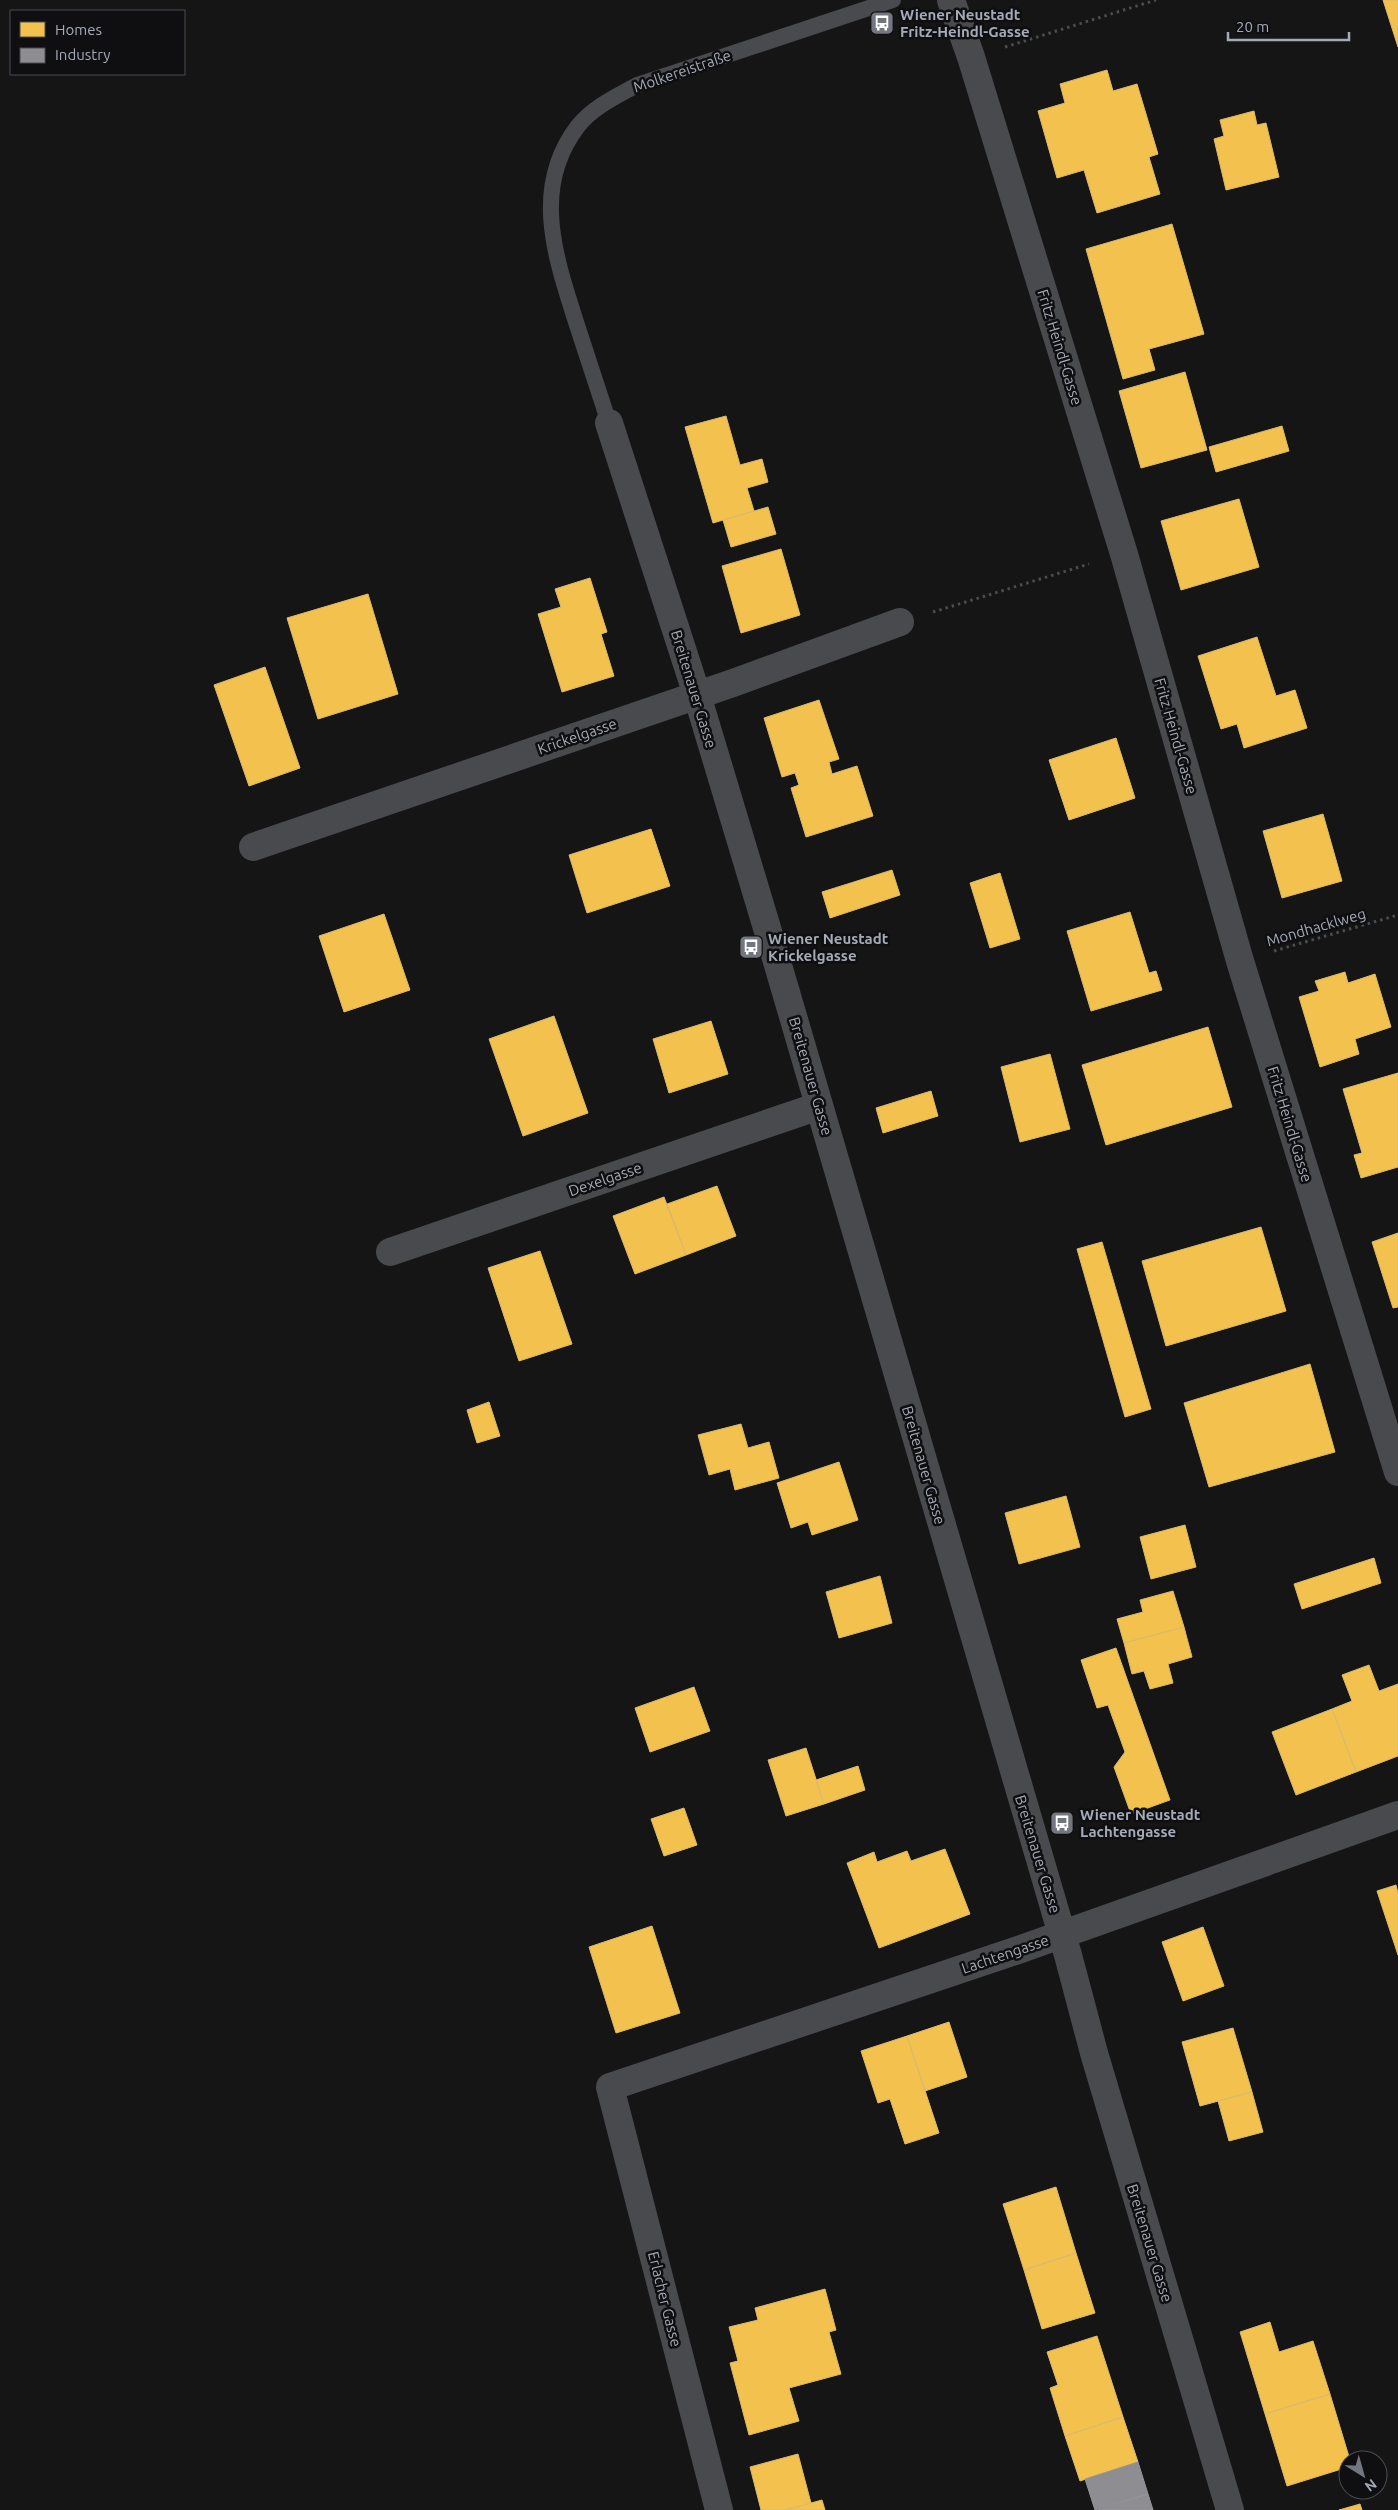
<svg xmlns="http://www.w3.org/2000/svg" width="1398" height="2510" font-family="Ubuntu,sans-serif">
  <rect width="100%" height="100%" fill="#151515"/>
  <path fill="#f2c14e" stroke="#dbba6e" d="M1383 0H1398V47Z
    M1107 70 1113 91 1137 84 1158 154 1149 157 1160 194 1097 213 1084 170 1057 178 1038 111 1065 103 1060 84Z
    M1254 111 1257 125 1266 123 1279 177 1226 190 1214 139 1224 136 1220 120Z
    M1172 224 1204 334 1149 349 1155 370 1123 379 1086 249Z
    M1185 372 1207 450 1141 468 1119 391Z
    M726 416 740 465 762 459 768 482 747 488 754 511 713 523 685 427Z
    M1282 426 1289 451 1216 472 1209 447Z
    M1239 499 1259 567 1181 590 1161 521Z
    M768 507 776 534 731 547 723 520Z
    M781 549 800 615 741 633 722 566Z
    M590 578 607 632 601 634 614 676 562 692 538 614 561 607 555 589Z
    M368 594 398 694 318 719 287 618Z
    M1257 637 1276 696 1295 690 1307 728 1244 748 1237 724 1221 729 1198 656Z
    M265 667 300 768 249 786 214 685Z
    M819 700 839 759 829 762 832 774 857 766 873 816 806 837 791 788 799 785 795 773 782 777 764 718Z
    M1116 738 1135 798 1069 820 1049 760Z
    M1323 814 1342 881 1282 898 1263 831Z
    M651 829 670 886 587 913 569 855Z
    M892 870 900 895 830 918 822 892Z
    M1000 873 1020 939 990 948 970 883Z
    M1130 912 1149 973 1156 971 1162 990 1091 1011 1067 931Z
    M384 914 410 990 344 1012 319 936Z
    M1345 972 1348 983 1375 974 1391 1027 1355 1039 1359 1054 1320 1067 1299 997 1319 991 1315 981Z
    M554 1016 588 1113 523 1136 489 1039Z
    M711 1021 728 1074 669 1093 653 1039Z
    M1208 1027 1232 1107 1106 1145 1082 1065Z
    M1050 1054 1070 1129 1020 1142 1001 1067Z
    M1398 1073V1167L1361 1178 1354 1155 1362 1153 1343 1089Z
    M931 1091 938 1116 883 1133 876 1108Z
    M717 1186 736 1236 686 1255 667 1204Z
    M664 1197 686 1255 635 1274 613 1216Z
    M1261 1227 1286 1311 1166 1346 1142 1261Z
    M1398 1233V1307L1393 1308 1372 1242Z
    M1102 1242 1151 1409 1125 1417 1077 1249Z
    M540 1251 572 1344 519 1361 488 1268Z
    M1310 1364 1335 1452 1209 1487 1184 1403Z
    M489 1402 500 1436 477 1443 467 1410Z
    M741 1424 748 1448 769 1442 779 1478 735 1490 730 1469 709 1475 698 1435Z
    M839 1462 858 1520 812 1535 808 1522 791 1528 777 1483Z
    M1066 1496 1080 1547 1019 1564 1005 1513Z
    M1185 1525 1196 1567 1151 1579 1140 1537Z
    M1374 1558 1381 1583 1302 1609 1294 1584Z
    M880 1576 892 1623 839 1638 826 1592Z
    M1173 1591 1184 1627 1124 1643 1117 1619 1143 1612 1140 1600Z
    M1184 1627 1192 1657 1168 1664 1173 1683 1150 1689 1144 1671 1132 1674 1124 1643Z
    M1116 1648 1170 1800 1131 1814 1114 1767 1125 1752 1108 1705 1097 1708 1081 1660Z
    M1369 1665 1379 1691 1398 1684V1756L1356 1772 1332 1709 1352 1701 1342 1675Z
    M694 1687 710 1731 650 1752 635 1708Z
    M1332 1709 1356 1772 1296 1795 1272 1732Z
    M806 1748 824 1804 786 1816 768 1760Z
    M858 1766 865 1790 824 1804 816 1780Z
    M684 1808 697 1845 664 1856 651 1819Z
    M945 1849 970 1914 879 1948 847 1863 874 1852 877 1862 907 1851 911 1861Z
    M1396 1885 1398 1893V1955L1377 1891Z
    M652 1926 680 2013 616 2033 589 1947Z
    M1203 1927 1224 1986 1183 2001 1162 1942Z
    M949 2022 967 2077 925 2091 907 2036Z
    M1233 2028 1252 2092 1200 2106 1182 2042Z
    M907 2036 939 2133 905 2144 890 2099 878 2103 861 2051Z
    M1252 2092 1263 2132 1229 2141 1218 2101Z
    M1056 2187 1076 2253 1024 2270 1003 2204Z
    M1076 2253 1095 2313 1042 2329 1024 2270Z
    M825 2289 836 2330 829 2332 841 2374 789 2388 799 2421 749 2435 730 2363 738 2361 729 2327 758 2320 755 2308Z
    M1270 2322 1279 2352 1313 2341 1330 2394 1265 2414 1240 2332Z
    M1097 2336 1123 2417 1065 2436 1050 2388 1058 2385 1047 2352Z
    M1330 2394 1350 2460H1348V2467L1287 2486 1265 2414Z
    M1123 2417 1138 2462 1080 2481 1065 2436Z
    M798 2454 811 2503 785 2510H761L750 2467Z
    M822 2500 825 2510H785L811 2503Z
    M1360 2504 1362 2510H1339Z"/>
  <path fill="#8d8d92" stroke="#94969d" d="M1138 2462 1148 2494 1095 2510 1085 2479Z
    M1148 2494 1153 2510H1098Z"/>
  <g fill="none" stroke-linecap="round" stroke-linejoin="round">
    <path stroke="#4b4c50" stroke-width="3" stroke-dasharray="2.5 4" stroke-linecap="butt" d="M1005 47 1156 0
      M933 612 1089 564
      M1274 951 1398 915"/>
    <path stroke="#494a4e" stroke-width="16" d="M609 423C598 389 587 356 576 322 555 256 531 187 578 126 593 107 617 96 637 85L893 0"/>
    <path stroke="#494a4e" stroke-width="28" d="M951 0 971 57 1124 554 1240 961 1398 1472
      M609 423 697 695 773 948 1068 1955 1094 2053 1230 2510
      M253 847 733 683 900 622
      M390 1252 819 1106
      M719 2510 610 2087 1021 1949 1398 1815"/>
  </g>
  <defs>
    <g id="bus-square" transform="scale(1.25)"><rect x="-9" y="-9" width="18" height="18" rx="4" fill="#73767e" stroke="#0f0f11"/><path d="M-5-6H5V4H4V6H2V4H-2V6H-4V4H-5ZM-3.5-4V0h7V-4ZM-3.5 1.2v1.5H-2V1.2ZM2 1.2v1.5H3.5V1.2Z" fill="#fff"/></g>
  </defs>
  <g fill-rule="evenodd">
    <use href="#bus-square" x="882" y="23"/>
    <use href="#bus-square" x="751" y="947"/>
    <use href="#bus-square" x="1062" y="1823"/>
  </g>
  <g text-anchor="middle" dominant-baseline="central" stroke-width="5" stroke-linejoin="round" paint-order="stroke">
    <g font-size="15" font-weight="bold" fill="#a5aab7" stroke="#0f0f11" text-anchor="start">
      <text x="900" y="14">Wiener Neustadt<tspan x="900" dy="17">Fritz-Heindl-Gasse</tspan></text>
      <text x="768" y="938">Wiener Neustadt<tspan x="768" dy="17">Krickelgasse</tspan></text>
      <text x="1080" y="1814">Wiener Neustadt<tspan x="1080" dy="17">Lachtengasse</tspan></text>
    </g>
    <g font-size="15" fill="#a5aab7" stroke="#0f0f11">
      <text transform="translate(682 71) rotate(-19)">Molkereistraße</text>
      <text transform="translate(1060 347) rotate(73)">Fritz Heindl-Gasse</text>
      <text transform="translate(694 689) rotate(73)">Breitenauer Gasse</text>
      <text transform="translate(577 736) rotate(-19)">Krickelgasse</text>
      <text transform="translate(1176 736) rotate(74)">Fritz Heindl-Gasse</text>
      <text transform="translate(1316 927) rotate(-16)">Mondhacklweg</text>
      <text transform="translate(811 1076) rotate(74)">Breitenauer Gasse</text>
      <text transform="translate(1290 1124) rotate(73)">Fritz Heindl-Gasse</text>
      <text transform="translate(605 1179) rotate(-19)">Dexelgasse</text>
      <text transform="translate(924 1465) rotate(74)">Breitenauer Gasse</text>
      <text transform="translate(1038 1854) rotate(73)">Breitenauer Gasse</text>
      <text transform="translate(1005 1954) rotate(-19)">Lachtengasse</text>
      <text transform="translate(1150 2243) rotate(73)">Breitenauer Gasse</text>
      <text transform="translate(665 2299) rotate(76)">Erlacher Gasse</text>
    </g>
  </g>
  <rect x="10" y="10" width="175" height="65" fill="#0f0f11" stroke="#4b4d53"/>
  <rect x="20" y="22" width="25" height="15" fill="#f2c14e" stroke="#4b4d53"/>
  <text x="55" y="35" font-size="15" fill="#a5aab7">Homes</text>
  <rect x="20" y="48" width="25" height="15" fill="#8d8d92" stroke="#4b4d53"/>
  <text x="55" y="60" font-size="15" fill="#a5aab7">Industry</text>
  <g transform="translate(1363 2475) rotate(143)"><circle r="24" fill="#0f0f11" stroke="#4b4d53"/>
  <path d="M0-4L9 19L0 12L-9 19Z" fill="#73767e"/>
  <text y="-8" font-size="14" font-weight="bold" text-anchor="middle" fill="#a5aab7">N</text>
  </g>
  <path d="M1228 32v8h121v-8" fill="none" stroke="#a5aab7" stroke-width="2.5"/>
  <text x="1236" y="32" font-size="15" fill="#a5aab7" stroke="#0f0f11" stroke-width="4" paint-order="stroke">20 m</text>
</svg>
